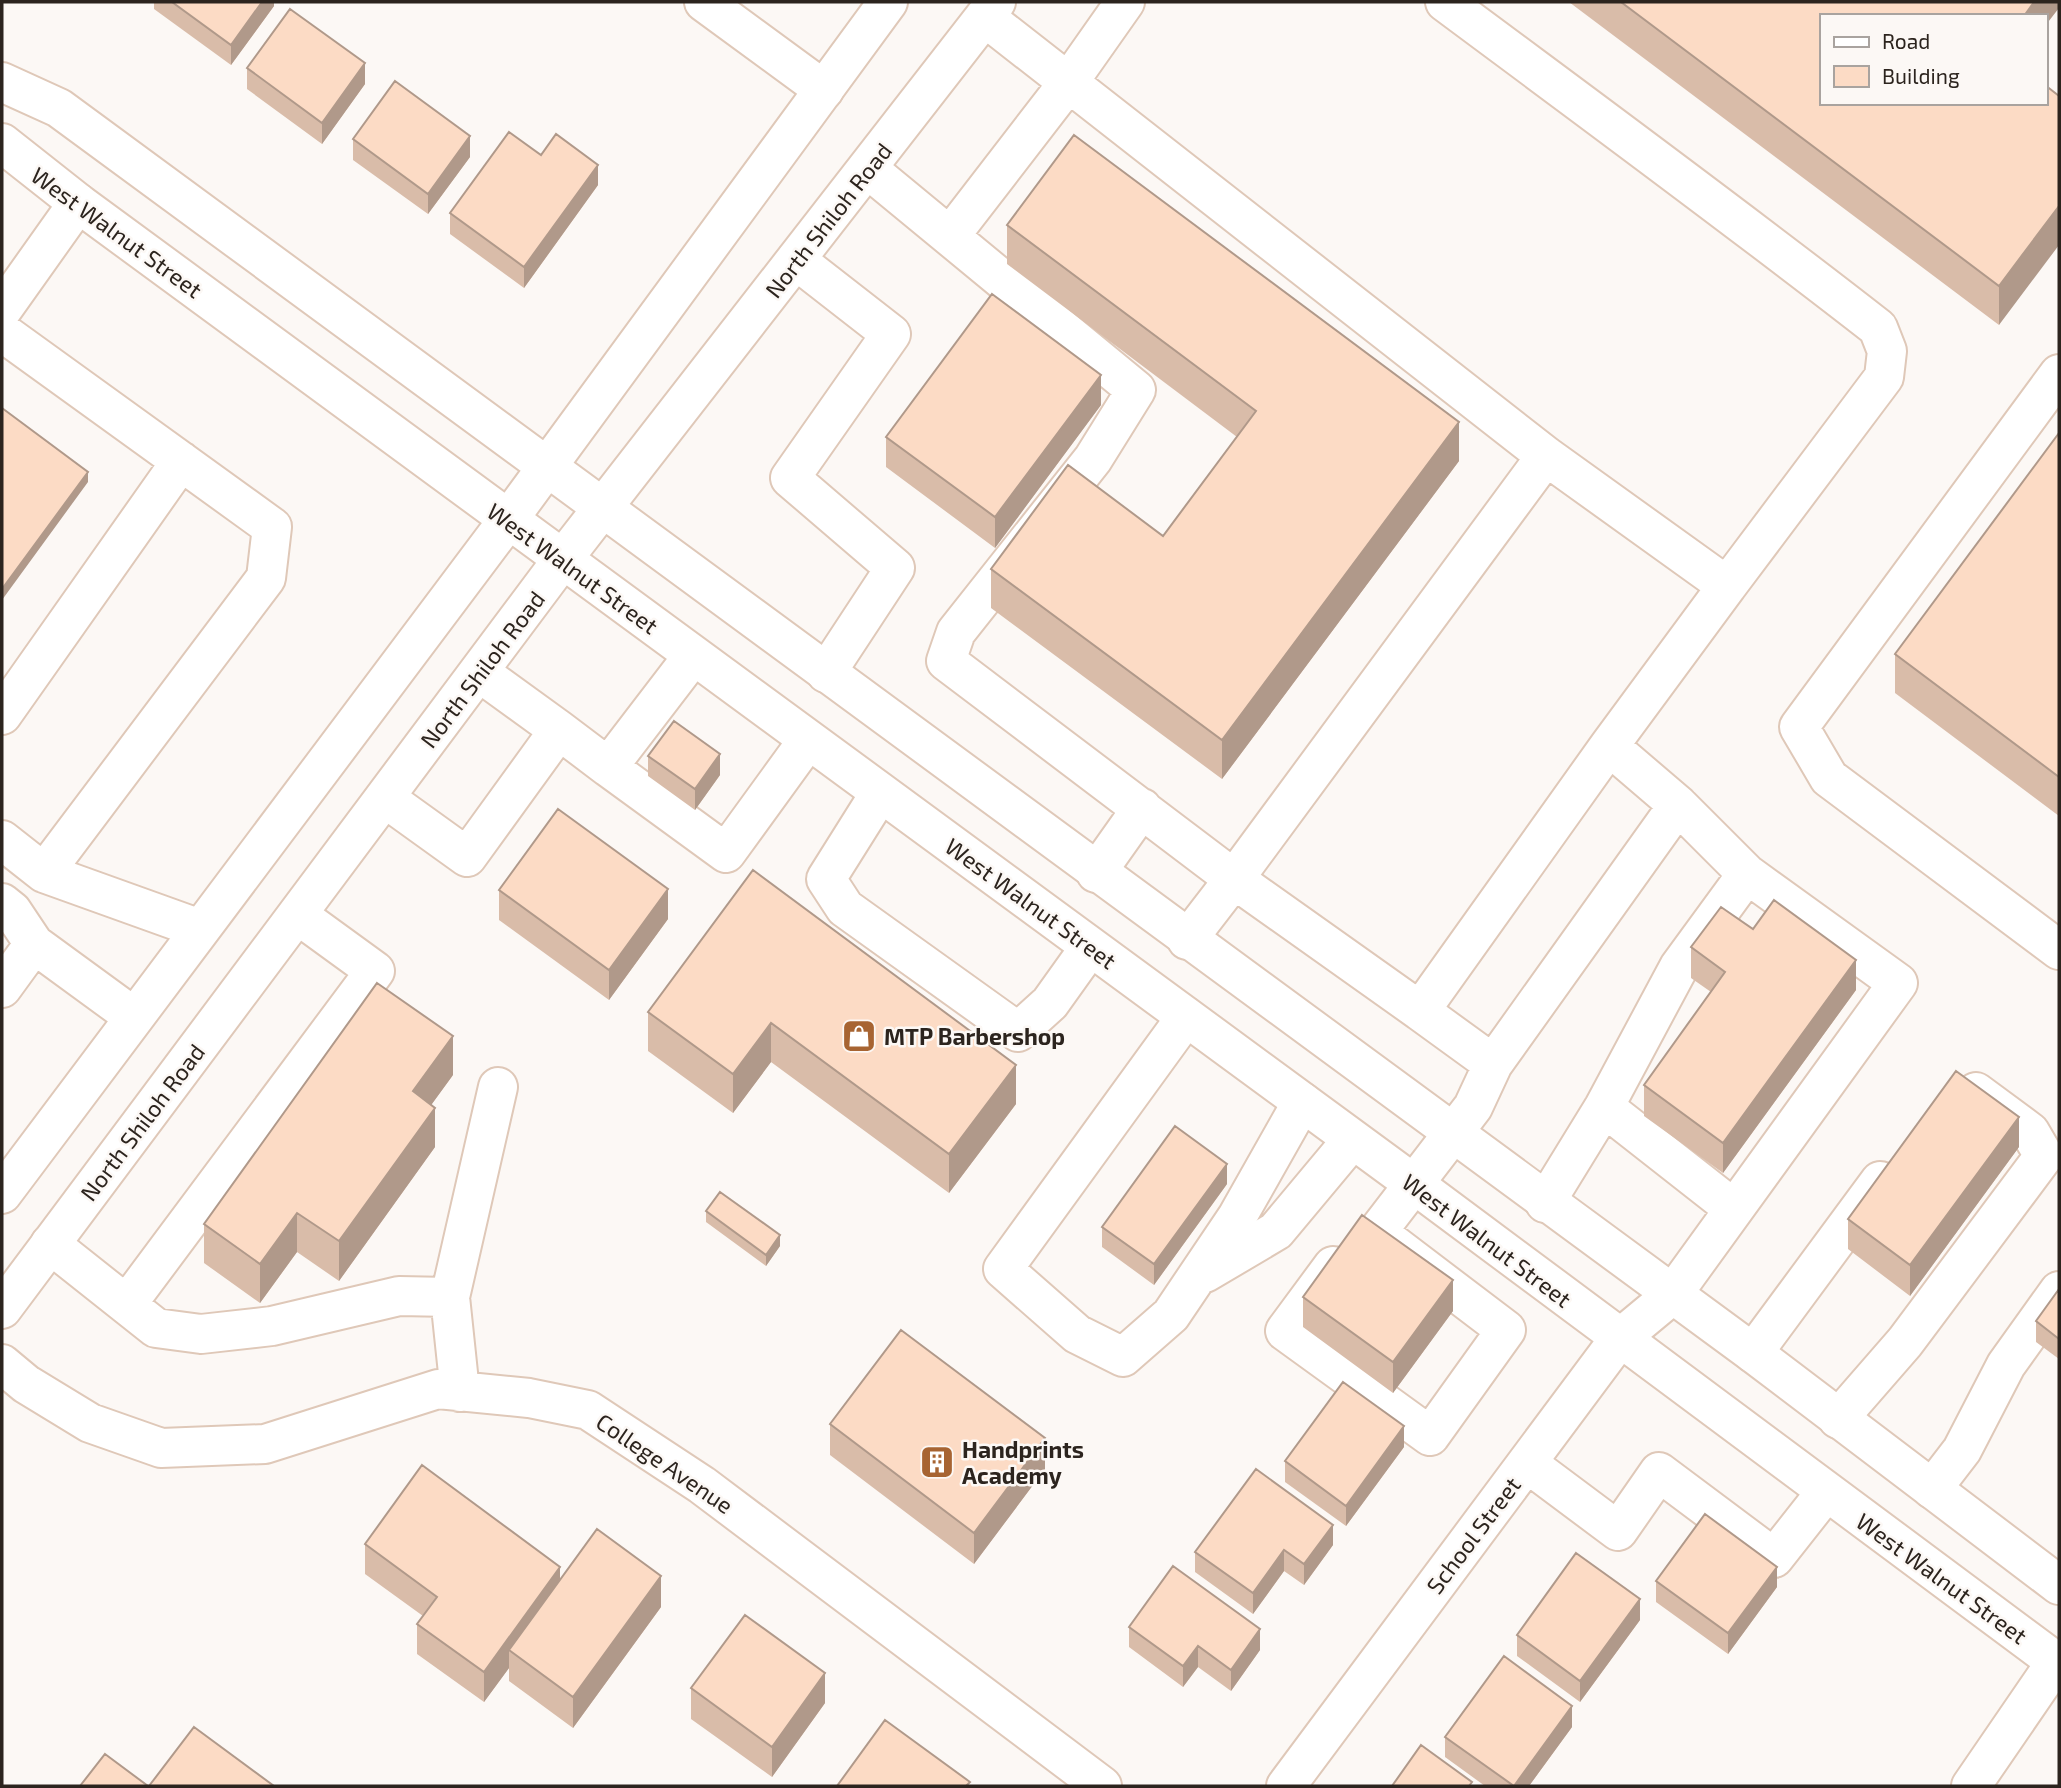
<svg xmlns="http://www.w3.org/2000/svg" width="2061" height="1788" font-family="'Exo 2',sans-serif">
  <rect width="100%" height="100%" fill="#fcf8f5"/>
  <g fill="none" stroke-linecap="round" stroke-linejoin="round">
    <g stroke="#dfc8b8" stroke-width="42">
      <path id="minor" d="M704 2 824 90
        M1445 2C1590 110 1736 217 1878 328L1887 351 1884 377 1727 586
        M986 18 1546 456 1727 586 1609 746 1678 805 1747 874 1898 983 1672 1295 1619 1339 1286 1786
        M868 169 1136 390 1093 459 956 632 946 661 1234 879 1187 940
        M950 236 1068 83 1125 2
        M796 260 891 334 790 478 895 568 826 673
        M2 310 78 203
        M2 332 272 527 266 578 44 873 200 929
        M2059 374 1799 727 1829 778 2059 950
        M2 715 181 461
        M559 730 608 767 693 656
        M608 767 726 853 808 740
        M880 793 826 879 845 908 1018 1032 1050 1003 1090 947
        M385 798 467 857 559 730 479 672
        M2 840 44 873
        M1096 873 1142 808
        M2 903 12 911 34 944 134 1017
        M2 988 34 944
        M1420 1011 1234 879 1546 456
        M1186 1017 1003 1269 1077 1334 1123 1357 1171 1315 1237 1217 1302 1102
        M1493 1064 1420 1011 1609 746
        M1604 1107 1734 1209
        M1545 1203 1604 1107 1679 967 1747 874
        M50 1244 156 1328 201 1334 272 1326 399 1296 450 1297
        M1333 1266 1285 1331 1430 1436 1506 1330 1377 1232 1473 1107 1493 1064 1678 805
        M1205 1273 1276 1231 1352 1140
        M127 1304 375 971 298 915
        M1753 1353 1880 1181
        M2 1364 26 1384 90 1423 161 1448 265 1444 438 1389 529 1398 588 1410 702 1485 1102 1786
        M460 1392 450 1297 498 1087
        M1838 1419 1905 1342 2044 1156 2030 1132 1976 1092
        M1527 1463 1618 1531 1659 1472 1774 1558 1826 1492
        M1932 1489 1962 1450 2006 1365 2059 1291
        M1971 1786 2056 1662"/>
    </g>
    <g stroke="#dfc8b8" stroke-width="42">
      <path id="major" d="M2 82 59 108 1753 1353 2059 1585
        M2 143 78 203 1414 1184 2059 1664
        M2 1194 508 520 888 2
        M2 1309 562 560 996 2"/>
    </g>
    <use href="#minor" stroke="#fff" stroke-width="38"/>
    <use href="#major" stroke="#fff" stroke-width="38"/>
  </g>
  <path fill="#d9bca9" d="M154 2H274V6L231 65 154 9Z
    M1569 2H2059L1821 16 2045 103 1999 325Z
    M247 68 365 84 322 144 247 89Z
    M353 139 470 157 428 214 353 160Z
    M541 155 598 185 524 288 450 234V213Z
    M1007 225 1459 461 1222 779 991 608V569L1163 536 1237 437 1007 264Z
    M1101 405 995 548 886 467V437Z
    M2059 433V816L1895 693V654Z
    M648 756 720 775 695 810 648 776Z
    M753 870 1016 1104 949 1193 771 1062 733 1113 648 1051V1012Z
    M499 890 668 919 609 1000 499 920Z
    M1753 929 1856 990 1723 1173 1644 1116V1085L1711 992 1691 978V947Z
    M453 1075 431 1105 435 1147 339 1281 297 1252 260 1303 204 1263V1224Z
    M2019 1147 1910 1296 1848 1249V1219Z
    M1227 1184 1154 1285 1102 1247V1227Z
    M706 1211 780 1246 766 1266 706 1222Z
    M2059 1289V1359L2036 1342V1321Z
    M1303 1297 1453 1311 1393 1393 1303 1327Z
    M830 1424 1045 1469 974 1564 830 1455Z
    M1404 1447 1346 1526 1285 1482V1461Z
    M365 1544 560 1579 661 1607 573 1728 509 1681V1668L484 1702 417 1654V1624L423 1616 365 1574Z
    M1333 1545 1304 1585 1284 1571 1253 1614 1195 1572V1552Z
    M1656 1581 1777 1587 1728 1654 1656 1602Z
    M1640 1620 1580 1702 1517 1656V1635Z
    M1129 1627 1260 1650 1231 1691 1198 1667 1183 1687 1129 1647Z
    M691 1688 825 1703 772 1777 691 1719Z
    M1572 1727 1529 1786H1485L1445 1757V1737Z"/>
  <path fill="#b0998a" d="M262 2H274V6L231 65V45Z
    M2034 2H2059V8L2045 26V16H2024Z
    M365 63V84L322 144V123Z
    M470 136V157L428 214V194Z
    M598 165V185L524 288V267Z
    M2059 206V245L1999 325V286Z
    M1101 375V405L995 548V517Z
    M1459 422V461L1222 779V740Z
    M88 472V482L2 600V589Z
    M720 754V775L695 810V789Z
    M668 889V919L609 1000V970Z
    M1856 960V990L1723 1173V1143Z
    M771 1023V1062L733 1113V1074Z
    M453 1036V1075L413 1130V1091Z
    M1016 1065V1104L949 1193V1154Z
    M435 1108V1147L339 1281V1241Z
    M2019 1117V1147L1910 1296V1265Z
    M1227 1164V1184L1154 1285V1264Z
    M297 1213V1252L260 1303V1264Z
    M780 1235V1246L766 1266V1255Z
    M1453 1280V1311L1393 1393V1362Z
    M1404 1426V1447L1346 1526V1506Z
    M1045 1438V1469L974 1564V1533Z
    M1333 1525V1545L1304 1585V1564Z
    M1284 1550V1571L1253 1614V1593Z
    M560 1567V1597L509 1650V1668L484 1702V1672Z
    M1777 1567V1587L1728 1654V1633Z
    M661 1576V1607L573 1728V1697Z
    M1640 1599V1620L1580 1702V1681Z
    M1260 1629V1650L1231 1691V1670Z
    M1198 1646V1667L1183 1687V1666Z
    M825 1673V1703L772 1777V1747Z
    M1572 1706V1727L1529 1786H1514Z"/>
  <path fill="#fcdbc5" stroke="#b0998a" stroke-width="2" d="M172 2H262L231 45Z
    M1621 2H2034L2024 16H1821V103H2045V85L2059 96V206L1999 286Z
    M290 9 365 63 322 123 247 68Z
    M395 81 470 136 428 194 353 139Z
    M509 132 541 155 556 134 598 165 524 267 450 213Z
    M1074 135 1459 422 1222 740 991 569 1068 465 1163 536 1256 411 1007 225Z
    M992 294 1101 375 995 517 886 437Z
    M2 408 88 472 2 589Z
    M2059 433V777L1895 654Z
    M674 721 720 754 695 789 648 756Z
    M558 809 668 889 609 970 499 890Z
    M753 870 1016 1065 949 1154 771 1023 733 1074 648 1012Z
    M1774 900 1856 960 1723 1143 1644 1085 1725 972 1691 947 1721 907 1753 929Z
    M377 983 453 1036 413 1091 435 1108 339 1241 297 1213 260 1264 204 1224Z
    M1956 1071 2019 1117 1910 1265 1848 1219Z
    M1175 1126 1227 1164 1154 1264 1102 1227Z
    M720 1192 780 1235 766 1255 706 1211Z
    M1362 1215 1453 1280 1393 1362 1303 1297Z
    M2059 1289V1339L2036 1321Z
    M901 1330 1045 1438 974 1533 830 1424Z
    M1343 1382 1404 1426 1346 1506 1285 1461Z
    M422 1465 560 1567 484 1672 417 1624 437 1597 365 1544Z
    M1256 1469 1333 1525 1304 1564 1284 1550 1253 1593 1195 1552Z
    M1705 1514 1777 1567 1728 1633 1656 1581Z
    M597 1529 661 1576 573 1697 509 1650Z
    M1576 1553 1640 1599 1580 1681 1517 1635Z
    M1173 1566 1260 1629 1231 1670 1198 1646 1183 1666 1129 1627Z
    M745 1615 825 1673 772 1747 691 1688Z
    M1504 1656 1572 1706 1514 1786 1445 1737Z
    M885 1720 970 1782 966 1786H837Z
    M194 1727 274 1786H149Z
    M1421 1745 1472 1782 1469 1786H1392Z
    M105 1754 148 1786H80Z"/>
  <defs>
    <g id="shop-square" transform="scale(1.75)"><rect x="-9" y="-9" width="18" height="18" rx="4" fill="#a76432" stroke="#fcf8f5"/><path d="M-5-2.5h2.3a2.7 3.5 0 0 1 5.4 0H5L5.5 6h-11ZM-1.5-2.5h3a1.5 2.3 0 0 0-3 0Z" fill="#fff"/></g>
    <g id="building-square" transform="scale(1.75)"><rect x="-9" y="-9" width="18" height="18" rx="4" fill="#a76432" stroke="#fcf8f5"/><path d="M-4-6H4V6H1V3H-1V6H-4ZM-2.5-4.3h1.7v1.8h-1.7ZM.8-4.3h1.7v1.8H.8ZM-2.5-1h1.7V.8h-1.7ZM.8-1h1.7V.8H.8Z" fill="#fff"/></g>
  </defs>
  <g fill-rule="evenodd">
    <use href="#shop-square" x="859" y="1036"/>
    <use href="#building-square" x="937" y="1462"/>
  </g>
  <g text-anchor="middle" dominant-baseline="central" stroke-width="5" stroke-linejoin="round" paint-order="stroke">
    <g font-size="23" fill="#2c241e" stroke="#fcf8f5">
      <text transform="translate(828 220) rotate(-52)">North Shiloh Road</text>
      <text transform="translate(117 232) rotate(36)">West Walnut Street</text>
      <text transform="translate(573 568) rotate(36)">West Walnut Street</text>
      <text transform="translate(482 669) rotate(-53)">North Shiloh Road</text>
      <text transform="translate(1031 903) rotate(36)">West Walnut Street</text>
      <text transform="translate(142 1122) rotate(-53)">North Shiloh Road</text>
      <text transform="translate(1487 1240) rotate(37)">West Walnut Street</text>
      <text transform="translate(665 1463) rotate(34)">College Avenue</text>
      <text transform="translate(1473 1535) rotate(-53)">School Street</text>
      <text transform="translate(1942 1578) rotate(36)">West Walnut Street</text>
    </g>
    <g font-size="23" font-weight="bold" fill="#2c241e" stroke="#fcf8f5" text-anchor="start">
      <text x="884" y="1036">MTP Barbershop</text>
      <text x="962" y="1449">Handprints<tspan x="962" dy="26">Academy</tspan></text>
    </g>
  </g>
  <rect width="2061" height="1788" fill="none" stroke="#2c241e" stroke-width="7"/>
  <rect x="1820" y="14" width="228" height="91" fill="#fcf8f5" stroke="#a9a39f" stroke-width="2"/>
  <rect x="1834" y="37" width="35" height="10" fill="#ffffff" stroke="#a9a39f" stroke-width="2"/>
  <text x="1882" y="49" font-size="21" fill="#2c241e">Road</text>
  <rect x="1834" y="66" width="35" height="21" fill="#fcdbc5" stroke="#a9a39f" stroke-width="2"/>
  <text x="1882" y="84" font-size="21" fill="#2c241e">Building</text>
</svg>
